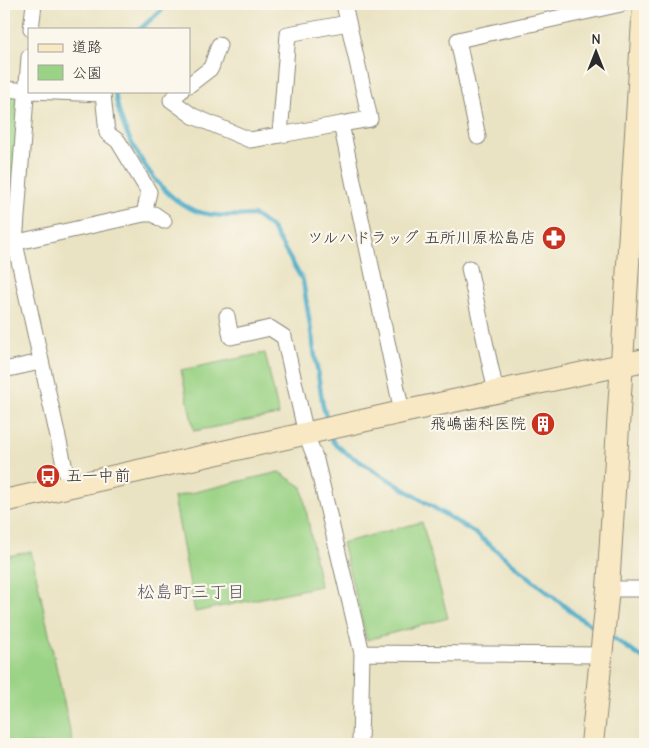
<svg xmlns="http://www.w3.org/2000/svg" width="649" height="748" font-family="'Comic Neue','Klee One',sans-serif">
  <rect width="100%" height="100%" fill="#fbf7ec"/>
  <filter id="ink" filterUnits="userSpaceOnUse"><feTurbulence type="fractalNoise" baseFrequency=".02" numOctaves="2"/><feDisplacementMap in="SourceGraphic" scale="10" xChannelSelector="R" yChannelSelector="G"/><feConvolveMatrix kernelMatrix="1 2 1 2 8 2 1 2 1" color-interpolation-filters="sRGB"/></filter>
  <filter id="wash" filterUnits="userSpaceOnUse"><feTurbulence type="fractalNoise" baseFrequency=".0096" numOctaves="4" result="noise"/><feDisplacementMap in="SourceGraphic" scale="20" xChannelSelector="R" yChannelSelector="G"/><feGaussianBlur stdDeviation="1.12" result="paint"/><feColorMatrix in="noise" values="0 0 0 0 0 0 0 0 0 0 0 0 0 0 0 0 0 1.4 0 .05"/><feComposite in="paint" operator="in"/></filter>
  <g filter="url(#wash)">
    <rect width="100%" height="100%" fill="#eae3c3"/>
    <path fill="#9bd386" stroke="#637f58" d="M4 91H26L4 230Z
      M265 353 279 415 194 431 181 370Z
      M279 472 302 487 320 586 195 612 174 497Z
      M422 522 448 618 367 640 342 543Z
      M31 551 73 744H4V557Z"/>
    <g fill="none" stroke-linecap="round" stroke-linejoin="round">
      <path stroke="#48abc7" stroke-width="4.5" d="M140 29 168 4
        M115 91C119 131 153 190 189 208 209 218 233 216 254 215L272 228 303 281 323 406 328 423
        M331 435 333 442 346 453 475 533 578 617 598 629
        M609 635 645 660"/>
    </g>
  </g>
  <g filter="url(#ink)">
    <g fill="none" stroke-linecap="round" stroke-linejoin="round">
      <g stroke="#8a8777" stroke-width="17">
        <path id="street" d="M344 4 370 119 341 124 402 412
          M31 29 34 4
          M29 57 15 243 69 487
          M189 85 211 68 219 45
          M4 89 29 91
          M31 91 103 94 107 133 118 141 149 192 144 214H154L164 221
          M181 91 171 100 193 116 250 140 280 135 288 34 348 23
          M280 135 341 124
          M478 137 458 40 621 4
          M4 245 144 214
          M469 268 496 392
          M227 316 231 337 270 328 284 337 306 434 316 460 362 653 360 744
          M4 370 40 362
          M608 589H645
          M362 653 602 655"/>
      </g>
      <g stroke="#8a8777" stroke-width="24">
        <path id="secondary" d="M4 501 402 412 645 360
          M592 744 608 589 644 4"/>
      </g>
      <use href="#street" stroke="#fff" stroke-width="15"/>
      <use href="#secondary" stroke="#f8e8c3" stroke-width="22"/>
    </g>
  </g>
  <defs>
    <g id="pharmacy-disc" transform="scale(1.25)"><circle r="9.5" fill="#c8321e" stroke="#fbf7ec"/><path d="M-2-6h4v4h4v4h-4v4h-4v-4h-4v-4h4Z" fill="#fff"/></g>
    <g id="building-disc" transform="scale(1.25)"><circle r="9.5" fill="#c8321e" stroke="#fbf7ec"/><path d="M-4-6H4V6H1V3H-1V6H-4ZM-2.5-4.3h1.7v1.8h-1.7ZM.8-4.3h1.7v1.8H.8ZM-2.5-1h1.7V.8h-1.7ZM.8-1h1.7V.8H.8Z" fill="#fff"/></g>
    <g id="bus-disc" transform="scale(1.25)"><circle r="9.5" fill="#c8321e" stroke="#fbf7ec"/><path d="M-5-6H5V4H4V6H2V4H-2V6H-4V4H-5ZM-3.5-4V0h7V-4ZM-3.5 1.2v1.5H-2V1.2ZM2 1.2v1.5H3.5V1.2Z" fill="#fff"/></g>
  </defs>
  <g fill-rule="evenodd">
    <use href="#pharmacy-disc" x="554" y="238"/>
    <use href="#building-disc" x="543" y="424"/>
    <use href="#bus-disc" x="48" y="476"/>
  </g>
  <g text-anchor="middle" dominant-baseline="central" stroke-width="4.5" stroke-linejoin="round" paint-order="stroke">
    <g font-size="16" fill="#2b2b2b" stroke="#fbf7ec" text-anchor="end">
      <text x="536" y="238">ツルハドラッグ 五所川原松島店</text>
      <text x="526" y="424">飛嶋歯科医院</text>
      <text x="66" y="476" text-anchor="start">五一中前</text>
    </g>
    <g font-size="18" fill="#585564" stroke="#fbf7ec">
      <text x="191" y="592">松島町三丁目</text>
    </g>
  </g>
  <rect width="649" height="748" fill="none" stroke="#fbf7ec" stroke-width="20"/>
  <rect x="28" y="28" width="162" height="65" fill="#fbf7ec" stroke="#a8a59f"/>
  <rect x="38" y="44" width="25" height="8" fill="#f8e8c3" stroke="#a8a59f"/>
  <text x="72" y="52" font-size="15" fill="#2b2b2b">道路</text>
  <rect x="38" y="65" width="25" height="15" fill="#9bd386" stroke="#a8a59f"/>
  <text x="72" y="78" font-size="15" fill="#2b2b2b">公園</text>
  <g transform="translate(596 52)" stroke="#fbf7ec" stroke-width="4" paint-order="stroke">
  <path d="M0-4L9 19L0 12L-9 19Z" fill="#2b2b2b"/>
  <text y="-8" font-size="14" font-weight="bold" text-anchor="middle" fill="#2b2b2b">N</text>
  </g>
</svg>
